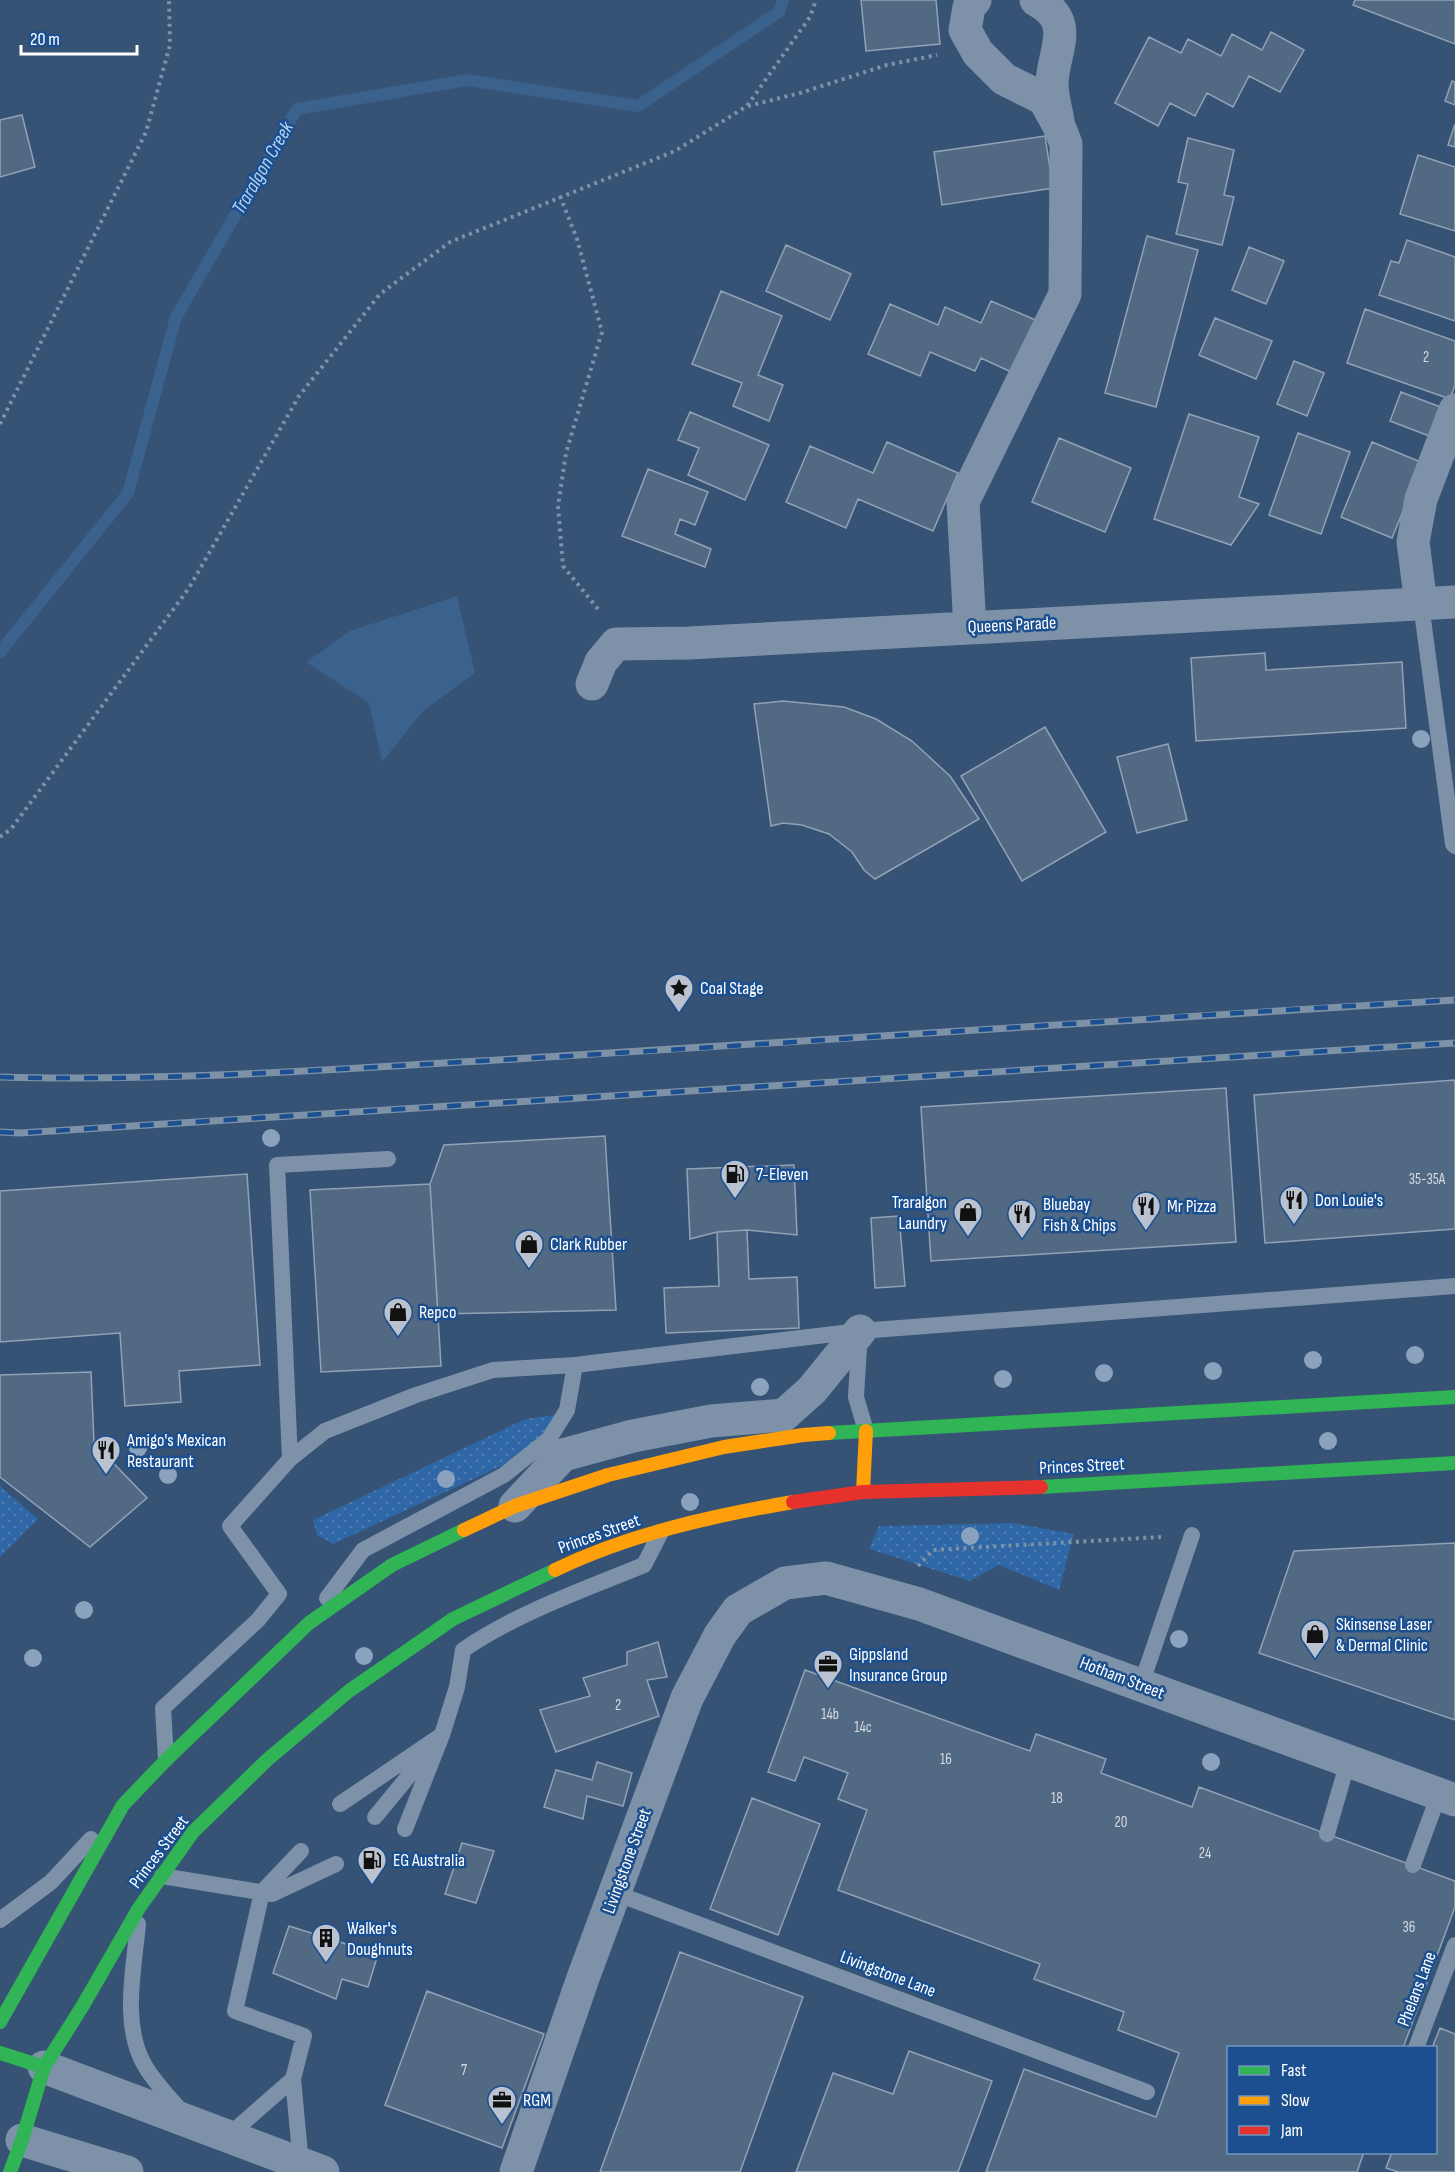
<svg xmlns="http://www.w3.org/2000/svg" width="1455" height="2172" font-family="'Sofia Sans Condensed',sans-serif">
  <defs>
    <pattern id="grass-dots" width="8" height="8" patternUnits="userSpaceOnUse" patternTransform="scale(1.5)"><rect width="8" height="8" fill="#2f66a5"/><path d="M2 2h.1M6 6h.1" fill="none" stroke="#4e7db2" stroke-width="1.8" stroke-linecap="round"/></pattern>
  </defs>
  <rect width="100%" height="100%" fill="#365274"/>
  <path fill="url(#grass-dots)" d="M561 1414 521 1457 333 1544 317 1535 313 1520 525 1419Z
    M0 1486 38 1519 0 1557Z
    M1013 1523 1074 1534 1059 1590 999 1565 970 1581 869 1549 879 1526Z"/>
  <path fill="#3b618d" d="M457 596 475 673 423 711 382 762 369 703 306 662 350 631Z"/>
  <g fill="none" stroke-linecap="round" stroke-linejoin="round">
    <path stroke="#3b618d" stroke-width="12" d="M0 652 128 493 176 317 297 109 467 80 638 106 779 12 783 0"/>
  </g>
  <path fill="#526984" stroke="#92a2b6" stroke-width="1.5" d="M861 0H936L940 44 866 51Z
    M1355 0H1455V44L1353 5Z
    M1271 32 1304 50 1280 92 1249 76 1233 107 1207 93 1195 116 1170 103 1158 126 1115 103 1149 37 1181 53 1188 39 1221 56 1232 34 1262 50Z
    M1452 81 1455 82V105L1445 101Z
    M22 115 35 167 0 177V120Z
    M1455 124V147L1448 145Z
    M1045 136 1053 188 942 205 934 152Z
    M1188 138 1234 150 1224 195 1234 197 1222 245 1176 234 1188 184 1178 182Z
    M1418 155 1455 167V231L1400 214Z
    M1147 236 1198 250 1156 407 1105 393Z
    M1407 240 1455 257V321L1379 295 1391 261 1399 263Z
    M786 245 851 274 830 320 766 291Z
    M1249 247 1284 261 1266 304 1232 290Z
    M721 291 782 316 758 375 783 385 769 421 733 406 742 383 692 364Z
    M991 301 1045 324 1022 377 981 358 975 371 930 352 920 376 868 354 890 304 938 325 945 307 981 323Z
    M1365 309 1455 341V385L1450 399 1347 363Z
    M1215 318 1272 341 1256 379 1199 355Z
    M1294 361 1324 373 1307 416 1277 404Z
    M1401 392 1443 408 1432 437 1390 421Z
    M690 412 769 445 745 500 688 475 699 448 678 440Z
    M1189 414 1259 437 1239 497 1259 504 1231 545 1154 519Z
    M1298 433 1350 452 1321 534 1269 515Z
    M1059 438 1131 468 1105 532 1032 502Z
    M887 442 958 473 933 531 858 499 846 528 786 502 810 446 873 473Z
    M1372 442 1423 463 1392 538 1341 517Z
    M648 469 708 492 695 525 680 519 675 534 711 549 705 567 622 536Z
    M1265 653 1266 670 1402 662 1406 728 1196 741 1191 658Z
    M783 701 844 707 876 719 912 741 950 776 979 819 875 879 864 870 852 852 829 834 802 825 783 823 771 826 754 704Z
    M1045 727 1106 832 1022 881 961 776Z
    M1168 744 1187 820 1137 833 1117 757Z
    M1455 1080V1229L1265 1243 1254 1095Z
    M1226 1088 1236 1242 931 1261 921 1107Z
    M605 1136 616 1310 438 1314 430 1184 444 1145Z
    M794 1165 797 1235 747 1230 717 1232 690 1239 687 1169Z
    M247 1174 260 1365 179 1371 181 1402 125 1406 120 1333 0 1342V1191Z
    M430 1184 441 1366 321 1372 310 1190Z
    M899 1216 905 1286 875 1288 871 1218Z
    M747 1230 749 1279 797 1277 799 1328 666 1333 664 1288 719 1286 717 1232Z
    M91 1372 94 1443 147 1498 90 1547 0 1477V1375Z
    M1455 1543V1720L1259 1653 1294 1551Z
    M658 1642 667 1677 647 1680 659 1716 556 1752 540 1710 590 1696 583 1678 627 1665V1652Z
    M805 1670 1030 1751 1036 1734 1106 1759 1101 1773 1192 1807 1199 1787 1455 1881V1907L1403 2048H1228V2152H1364L1357 2172H986L1024 2069 1156 2117 1179 2053 1118 2030 1124 2012 1034 1979 1040 1964 838 1890 867 1810 838 1799 848 1773 804 1757 795 1781 768 1772Z
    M597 1762 632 1773 623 1806 587 1796 583 1819 544 1807 556 1770 592 1780Z
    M752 1798 820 1824 778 1935 710 1909Z
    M462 1843 494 1851 476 1903 445 1894Z
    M289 1926 378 1954 368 1987 342 1979 336 1999 273 1973Z
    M680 1952 803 1997 740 2172H600Z
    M427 1991 544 2034 502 2148 385 2105Z
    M1440 2028 1455 2034V2172H1398L1386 2168 1392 2152H1436V2048H1432Z
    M909 2051 992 2081 958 2172H796L833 2073 893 2094Z"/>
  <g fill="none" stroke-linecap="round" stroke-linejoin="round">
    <path stroke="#7d92a8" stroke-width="4" stroke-dasharray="3 4.5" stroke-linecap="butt" d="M748 106 800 93 887 65 937 55
      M560 196 577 239 602 332 566 453 558 506 563 566 598 609 601 610
      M0 424 146 132 170 45 169 0
      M0 837 11 829 189 588 299 396 380 294 450 242 675 151 747 106 810 17 816 0
      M918 1566 933 1550 1161 1537"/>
    <path stroke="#7d92a8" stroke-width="16" d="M1421 604 1453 844 1455 846
      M866 1431 856 1397 860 1331 1455 1286
      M290 1459 277 1165 388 1159
      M327 1598 363 1550 504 1475 549 1439 567 1410 575 1365
      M1141 1685 1192 1535
      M166 1759 163 1708 258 1620 279 1594 230 1526 290 1459 325 1431 416 1395 493 1370 575 1365 859 1331
      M340 1804 442 1735
      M375 1817 430 1750
      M405 1829 442 1735 457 1687 463 1650C517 1613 583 1590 644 1565L661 1532
      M1327 1834 1348 1761
      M301 1851 262 1892 235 2011 304 2036 293 2079 301 2164
      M1413 1865 1439 1794
      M162 1876 272 1894 336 1864
      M615 1893 1147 2092
      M0 1920 51 1882 91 1839
      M138 1924C134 1969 121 2025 145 2066 155 2083 170 2098 183 2113
      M1416 2048 1455 1945
      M228 2136 293 2079"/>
    <path stroke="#7d92a8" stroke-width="33" d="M1036 0C1077 22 1053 50 1052 83 1052 96 1056 109 1058 121
      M1421 604 1413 542 1421 499 1455 410
      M970 628 963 502 1065 294 1066 144 1059 126 1044 99 1004 79 978 53 965 30 969 7 975 0
      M592 684 601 662 616 644 689 643 1455 602
      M515 1506 563 1455 633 1436 711 1421 784 1415 812 1390 860 1331
      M44 2067 323 2172
      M22 2140 127 2172
      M516 2172 583 1978 687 1698 720 1635 738 1610 785 1583 826 1578 919 1604 1455 1800"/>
    <path stroke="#30b455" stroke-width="14" d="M829 1433 1455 1397
      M1041 1487 1455 1463
      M0 2022 123 1805 166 1760 309 1623 392 1565 464 1530
      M0 2053 44 2067
      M10 2172 22 2140 44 2067 82 2007 139 1908 193 1832 267 1760 349 1691 453 1619 555 1570"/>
    <path stroke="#ff9f0a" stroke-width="14" d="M863 1492 866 1431
      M464 1530 515 1506 608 1475 724 1447 803 1435 829 1433
      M555 1570C629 1534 712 1516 793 1502"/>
    <path stroke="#e5322d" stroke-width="14" d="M793 1502 863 1492 1041 1487"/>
    <g stroke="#7e92a7" stroke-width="7">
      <path id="rail" d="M0 1077C166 1082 332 1069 498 1060 817 1042 1136 1018 1455 1000
        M0 1132 20 1133 1455 1043"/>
    </g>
    <use href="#rail" stroke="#1b4f8f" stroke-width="4.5" stroke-dasharray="14" stroke-linecap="butt"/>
  </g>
  <g fill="#8aa2be">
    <circle cx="1421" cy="739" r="9"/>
    <circle cx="271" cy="1138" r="9"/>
    <circle cx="1415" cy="1355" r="9"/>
    <circle cx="1313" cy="1360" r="9"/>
    <circle cx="1213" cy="1371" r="9"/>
    <circle cx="1104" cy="1373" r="9"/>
    <circle cx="1003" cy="1379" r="9"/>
    <circle cx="760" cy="1387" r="9"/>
    <circle cx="1328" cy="1441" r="9"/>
    <circle cx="138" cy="1448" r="9"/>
    <circle cx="168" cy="1475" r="9"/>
    <circle cx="446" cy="1479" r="9"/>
    <circle cx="690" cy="1502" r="9"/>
    <circle cx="970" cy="1536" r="9"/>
    <circle cx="84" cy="1610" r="9"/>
    <circle cx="1179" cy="1639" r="9"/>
    <circle cx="364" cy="1656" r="9"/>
    <circle cx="33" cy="1658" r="9"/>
    <circle cx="1211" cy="1762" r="9"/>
  </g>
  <defs>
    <g id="sight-pin" transform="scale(1.5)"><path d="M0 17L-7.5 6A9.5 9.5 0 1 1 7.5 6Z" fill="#b9c2ce" stroke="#1b4f8f"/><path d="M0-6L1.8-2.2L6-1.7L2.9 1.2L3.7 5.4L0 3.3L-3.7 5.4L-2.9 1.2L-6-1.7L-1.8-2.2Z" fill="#111"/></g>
    <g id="fuel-pin" transform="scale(1.5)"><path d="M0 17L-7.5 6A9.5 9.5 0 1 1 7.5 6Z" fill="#b9c2ce" stroke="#1b4f8f"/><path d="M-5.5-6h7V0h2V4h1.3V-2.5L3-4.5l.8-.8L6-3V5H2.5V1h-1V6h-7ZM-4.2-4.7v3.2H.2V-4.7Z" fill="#111"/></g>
    <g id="restaurant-pin" transform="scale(1.5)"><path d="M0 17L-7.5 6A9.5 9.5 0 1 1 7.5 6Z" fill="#b9c2ce" stroke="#1b4f8f"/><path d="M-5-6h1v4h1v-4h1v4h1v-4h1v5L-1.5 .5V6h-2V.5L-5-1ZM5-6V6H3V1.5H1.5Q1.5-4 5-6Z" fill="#111"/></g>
    <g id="shop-pin" transform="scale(1.5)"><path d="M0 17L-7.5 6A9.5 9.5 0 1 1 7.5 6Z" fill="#b9c2ce" stroke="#1b4f8f"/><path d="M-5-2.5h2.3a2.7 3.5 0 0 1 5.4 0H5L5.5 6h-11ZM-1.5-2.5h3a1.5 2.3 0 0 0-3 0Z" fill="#111"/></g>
    <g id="office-pin" transform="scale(1.5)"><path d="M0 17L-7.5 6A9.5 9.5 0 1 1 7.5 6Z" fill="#b9c2ce" stroke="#1b4f8f"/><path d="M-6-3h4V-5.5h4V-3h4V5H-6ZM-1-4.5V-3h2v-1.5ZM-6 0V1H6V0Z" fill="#111"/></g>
    <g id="building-pin" transform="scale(1.5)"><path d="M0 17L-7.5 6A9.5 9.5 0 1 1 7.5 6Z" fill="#b9c2ce" stroke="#1b4f8f"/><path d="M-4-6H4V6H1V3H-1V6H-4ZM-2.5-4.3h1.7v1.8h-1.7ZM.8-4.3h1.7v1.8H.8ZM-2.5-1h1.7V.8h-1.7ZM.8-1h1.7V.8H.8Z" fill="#111"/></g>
  </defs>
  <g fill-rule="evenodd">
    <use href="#sight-pin" x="679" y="988"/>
    <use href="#fuel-pin" x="735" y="1174"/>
    <use href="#restaurant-pin" x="1294" y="1200"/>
    <use href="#restaurant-pin" x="1146" y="1206"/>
    <use href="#shop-pin" x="968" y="1212"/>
    <use href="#restaurant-pin" x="1022" y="1214"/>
    <use href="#shop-pin" x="529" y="1244"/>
    <use href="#shop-pin" x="398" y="1312"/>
    <use href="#restaurant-pin" x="106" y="1450"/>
    <use href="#shop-pin" x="1315" y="1634"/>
    <use href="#office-pin" x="828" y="1664"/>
    <use href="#fuel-pin" x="372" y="1860"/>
    <use href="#building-pin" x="326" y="1938"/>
    <use href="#office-pin" x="502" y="2100"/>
  </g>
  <g text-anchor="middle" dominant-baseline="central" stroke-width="5" stroke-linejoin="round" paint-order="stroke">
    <g font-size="15" fill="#d4dae0">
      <text x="1426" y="357">2</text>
      <text x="1427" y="1179">35-35A</text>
      <text x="618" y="1705">2</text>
      <text x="830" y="1714">14b</text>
      <text x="863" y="1727">14c</text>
      <text x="946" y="1759">16</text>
      <text x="1057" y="1798">18</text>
      <text x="1121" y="1822">20</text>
      <text x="1205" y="1853">24</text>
      <text x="1409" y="1927">36</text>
      <text x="464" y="2070">7</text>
    </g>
    <g font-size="18" fill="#fff" stroke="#1b4f8f">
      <text transform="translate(1012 625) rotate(-3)">Queens Parade</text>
      <text transform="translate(1082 1466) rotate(-3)">Princes Street</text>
      <text transform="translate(599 1534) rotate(-20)">Princes Street</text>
      <text transform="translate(1122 1678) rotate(21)">Hotham Street</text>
      <text transform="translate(159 1852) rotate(-53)">Princes Street</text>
      <text transform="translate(627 1861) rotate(-70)">Livingstone Street</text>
      <text transform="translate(888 1974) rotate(21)">Livingstone Lane</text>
      <text transform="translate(1417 1989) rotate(-69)">Phelans Lane</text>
    </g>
    <g font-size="18" fill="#fff" stroke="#1b4f8f" text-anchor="start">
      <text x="700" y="988">Coal Stage</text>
      <text x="756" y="1174">7-Eleven</text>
      <text x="1315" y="1200">Don Louie's</text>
      <text x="947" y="1202" text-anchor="end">Traralgon<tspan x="947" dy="21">Laundry</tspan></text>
      <text x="1043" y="1204">Bluebay<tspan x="1043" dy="21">Fish &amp; Chips</tspan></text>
      <text x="1167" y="1206">Mr Pizza</text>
      <text x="550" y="1244">Clark Rubber</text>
      <text x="419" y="1312">Repco</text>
      <text x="127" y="1440">Amigo's Mexican<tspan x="127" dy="21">Restaurant</tspan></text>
      <text x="1336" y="1624">Skinsense Laser<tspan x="1336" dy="21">&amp; Dermal Clinic</tspan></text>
      <text x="849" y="1654">Gippsland<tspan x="849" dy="21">Insurance Group</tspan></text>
      <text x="393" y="1860">EG Australia</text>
      <text x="347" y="1928">Walker's<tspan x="347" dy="21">Doughnuts</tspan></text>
      <text x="523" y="2100">RGM</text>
    </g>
    <g font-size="20" font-style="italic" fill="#b5d3f5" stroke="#1b4f8f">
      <text transform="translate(263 168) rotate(-60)">Traralgon Creek</text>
    </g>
  </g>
  <rect x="1227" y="2046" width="210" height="108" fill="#1b4f8f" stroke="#7695bc" stroke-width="1.5"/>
  <rect x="1239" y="2066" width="30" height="9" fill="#30b455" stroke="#7695bc" stroke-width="1.5"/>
  <text x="1281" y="2076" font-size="18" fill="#ffffff">Fast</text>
  <rect x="1239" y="2096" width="30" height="9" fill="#ff9f0a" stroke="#7695bc" stroke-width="1.5"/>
  <text x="1281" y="2106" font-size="18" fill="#ffffff">Slow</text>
  <rect x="1239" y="2126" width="30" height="9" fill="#e5322d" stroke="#7695bc" stroke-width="1.5"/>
  <text x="1281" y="2136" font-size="18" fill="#ffffff">Jam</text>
  <path d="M21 45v9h116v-9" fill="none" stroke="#ffffff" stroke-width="3"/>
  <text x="30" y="45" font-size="18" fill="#ffffff" stroke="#1b4f8f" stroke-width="4.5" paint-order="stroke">20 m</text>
</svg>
